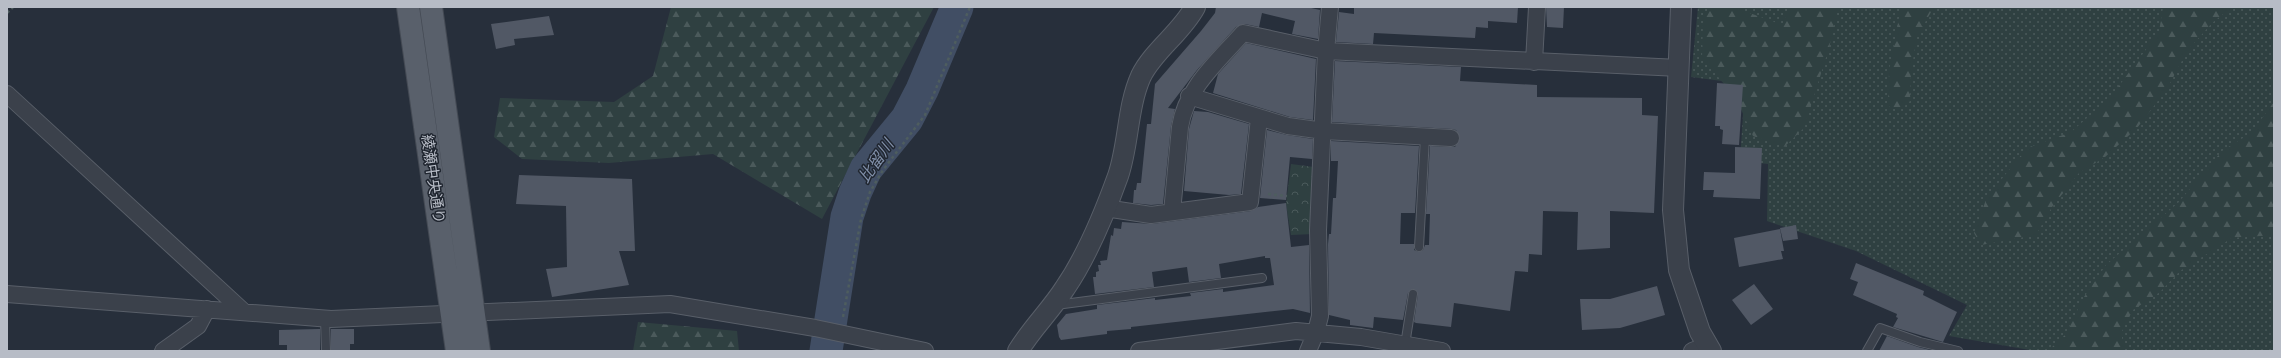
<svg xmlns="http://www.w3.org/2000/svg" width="2281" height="358" font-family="Karla,'Noto Sans JP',sans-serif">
  <defs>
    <pattern id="grass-dots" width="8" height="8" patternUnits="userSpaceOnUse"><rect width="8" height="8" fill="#2f4041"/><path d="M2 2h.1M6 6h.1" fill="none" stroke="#4b5a5b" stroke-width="1.8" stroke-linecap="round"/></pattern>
    <pattern id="forest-firs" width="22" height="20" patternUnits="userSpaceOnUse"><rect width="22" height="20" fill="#2f4041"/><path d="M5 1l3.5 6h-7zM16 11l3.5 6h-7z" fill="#4b5a5b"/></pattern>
    <pattern id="park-crowns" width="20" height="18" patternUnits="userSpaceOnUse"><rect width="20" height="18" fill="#2f4041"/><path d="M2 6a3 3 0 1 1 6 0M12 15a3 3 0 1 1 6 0" fill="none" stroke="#4b5a5b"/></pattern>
  </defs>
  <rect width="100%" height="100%" fill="#272f3b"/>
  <path fill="url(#grass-dots)" d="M1698 7H2274V351H2036L1949 336 1967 305 1856 251 1767 221 1768 164 1740 161 1745 84 1691 77Z"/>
  <path fill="url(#forest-firs)" d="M671 7H934L822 219 713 154 609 163 522 159 494 137 500 98 614 102 653 76Z
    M1709 7H1733L1783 25 1788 7H1838L1829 48 1804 128 1784 147 1753 136 1736 98 1702 58 1703 20Z
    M1901 7H1934L1917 36 1911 72 1910 101 1899 111 1888 106 1889 71Z
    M2163 7H2232L2212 23 2187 51 2167 89 2137 128 2105 157 2079 173 2052 207 2036 235 1981 245 1974 233 1987 197 2027 148 2071 132 2110 98 2159 32Z
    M2274 102V235L2232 238 2180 271 2160 292 2133 310 2121 333 2125 351H2048L2065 335 2084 297 2106 265 2178 203 2222 151 2251 133Z
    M638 322 737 331 739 351H633Z"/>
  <path fill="url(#park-crowns)" d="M1291 164 1314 167 1313 234 1291 235 1286 204Z"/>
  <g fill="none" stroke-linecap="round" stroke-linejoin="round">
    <path stroke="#414e64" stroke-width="33" d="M826 351 847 217 855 193 866 169 907 119 922 90 957 7"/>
  </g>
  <path fill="#515865" d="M1216 7H1307L1320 10 1318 39 1292 34 1295 21 1262 13 1259 27 1245 24 1236 27 1197 70 1168 108 1175 109 1171 126 1163 204 1151 205 1133 203 1134 190H1136L1137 183H1141L1147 124H1151L1155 84 1201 31 1215 13Z
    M1354 7H1518L1517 23 1488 21V28L1476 27 1475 38 1374 33 1373 44 1336 42 1339 12 1354 14Z
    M1546 7H1564L1563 28 1547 27Z
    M549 16 554 35 514 39 515 45 496 49 491 24Z
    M1246 43 1316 59 1313 120 1290 117 1213 93 1218 74Z
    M1335 61 1461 67 1460 81 1537 85V97L1642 98V115L1658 116 1654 213 1610 211V248L1577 250 1578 212 1543 211 1542 255 1529 254 1528 272 1515 271 1510 311 1454 303 1451 327 1416 323 1414 322 1418 294 1413 289 1408 293 1403 320 1374 317 1373 328 1350 325V320L1329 315 1328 244 1329 234H1331L1333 198H1336L1338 161H1331V141L1419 146 1415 213H1401L1400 244H1414V250L1419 252 1423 250 1425 245H1429L1430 214H1426L1430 146 1455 147 1460 138 1456 130 1452 129 1332 122Z
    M1717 83 1743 85 1739 145 1722 144 1723 130 1720 129V126H1715Z
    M1194 111 1208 112 1249 124 1241 194 1229 195 1184 191 1189 129Z
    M1267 130 1287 135 1313 139 1312 159 1290 157 1286 200 1260 198Z
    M1735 147 1762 148 1760 199 1713 197 1714 190H1703L1704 172 1735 173Z
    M519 175 632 179 635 251H619L629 285 552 297 546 269 567 267 566 206 516 204Z
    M1286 203 1291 247 1309 245 1310 313 1293 309 1131 327V329L1107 331V334L1091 336 1061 340 1059 337 1057 325 1066 314 1097 309V305L1155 298V300L1191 296 1190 293 1223 289V292L1274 285 1270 258H1265V256L1219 264 1221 278 1189 282 1187 267 1152 272 1154 287 1095 294 1093 277H1096V272L1099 271 1098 265H1101L1100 261 1107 260 1111 235 1113 236 1114 228 1121 229 1122 222 1152 224 1251 211 1258 207Z
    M1796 225 1798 239 1783 241 1780 228Z
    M1780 229 1784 251H1781L1783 259 1739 267 1734 238Z
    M1856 263 1924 291 1923 295 1957 312 1943 342 1893 327 1898 318 1896 317 1897 314 1853 295 1858 282 1850 279Z
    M1754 284 1773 309 1751 325 1732 300Z
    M1657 286 1665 315 1620 328 1582 330 1580 299H1610Z
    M318 329H320V351H287V345H279V330Z
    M331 329H354V344H350V351H331Z
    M1887 336 1918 347 1934 351H1879Z"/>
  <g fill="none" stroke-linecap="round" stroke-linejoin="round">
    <g stroke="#595f69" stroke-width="10">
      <path id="service" d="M1419 247 1425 137
        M1056 305 1262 278
        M325 319 326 351
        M1405 345 1413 294
        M1867 351 1880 328 1920 342 1958 351"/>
    </g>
    <g stroke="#595f69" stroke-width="18">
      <path id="minor" d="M1534 62 1537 7
        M7 94 244 312
        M1189 96 1288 126 1324 131 1451 138
        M1105 208 1151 215 1250 202 1259 118
        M1172 212 1180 127C1186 88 1218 61 1243 33L1326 51 1679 68
        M7 294 331 319 670 304 815 328 925 351
        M163 351 198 326 207 309
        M1139 351 1296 331 1361 337 1442 351
        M1308 351 1316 332 1320 316 1318 230 1326 51 1330 7
        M1692 351 1707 345"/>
    </g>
    <g stroke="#595f69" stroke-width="22">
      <path id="tertiary" d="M1681 7 1673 210 1679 270 1700 332 1711 351
        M1018 351C1032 328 1051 310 1065 288 1087 256 1105 212 1118 176 1129 144 1127 107 1141 76 1154 50 1181 33 1195 7"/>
    </g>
    <g stroke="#444a54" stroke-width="24">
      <path id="primary" d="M408 7 457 351
        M431 7 479 351"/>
    </g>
    <path stroke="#4e5d5f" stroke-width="2.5" stroke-dasharray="3 3" stroke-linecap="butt" d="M7 13 13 7
      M1268 194 1287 196
      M843 317 861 219 870 192 883 170 925 115 970 7"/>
    <use href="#service" stroke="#3b414b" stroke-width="8"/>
    <use href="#minor" stroke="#3b414b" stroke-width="16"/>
    <use href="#tertiary" stroke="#3b414b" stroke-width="20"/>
    <use href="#primary" stroke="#59606b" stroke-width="22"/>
  </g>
  <g text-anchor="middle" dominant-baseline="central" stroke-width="3" stroke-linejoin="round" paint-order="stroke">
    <g font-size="15" fill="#b7bcc6" stroke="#202630">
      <text transform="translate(433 179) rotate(82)">綾瀬中央通り</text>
    </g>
    <g font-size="16" font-style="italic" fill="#8291aa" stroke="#202630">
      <text transform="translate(876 161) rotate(-55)">比留川</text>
    </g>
  </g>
  <rect width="2281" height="358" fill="none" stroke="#b7bcc6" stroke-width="16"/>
</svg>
